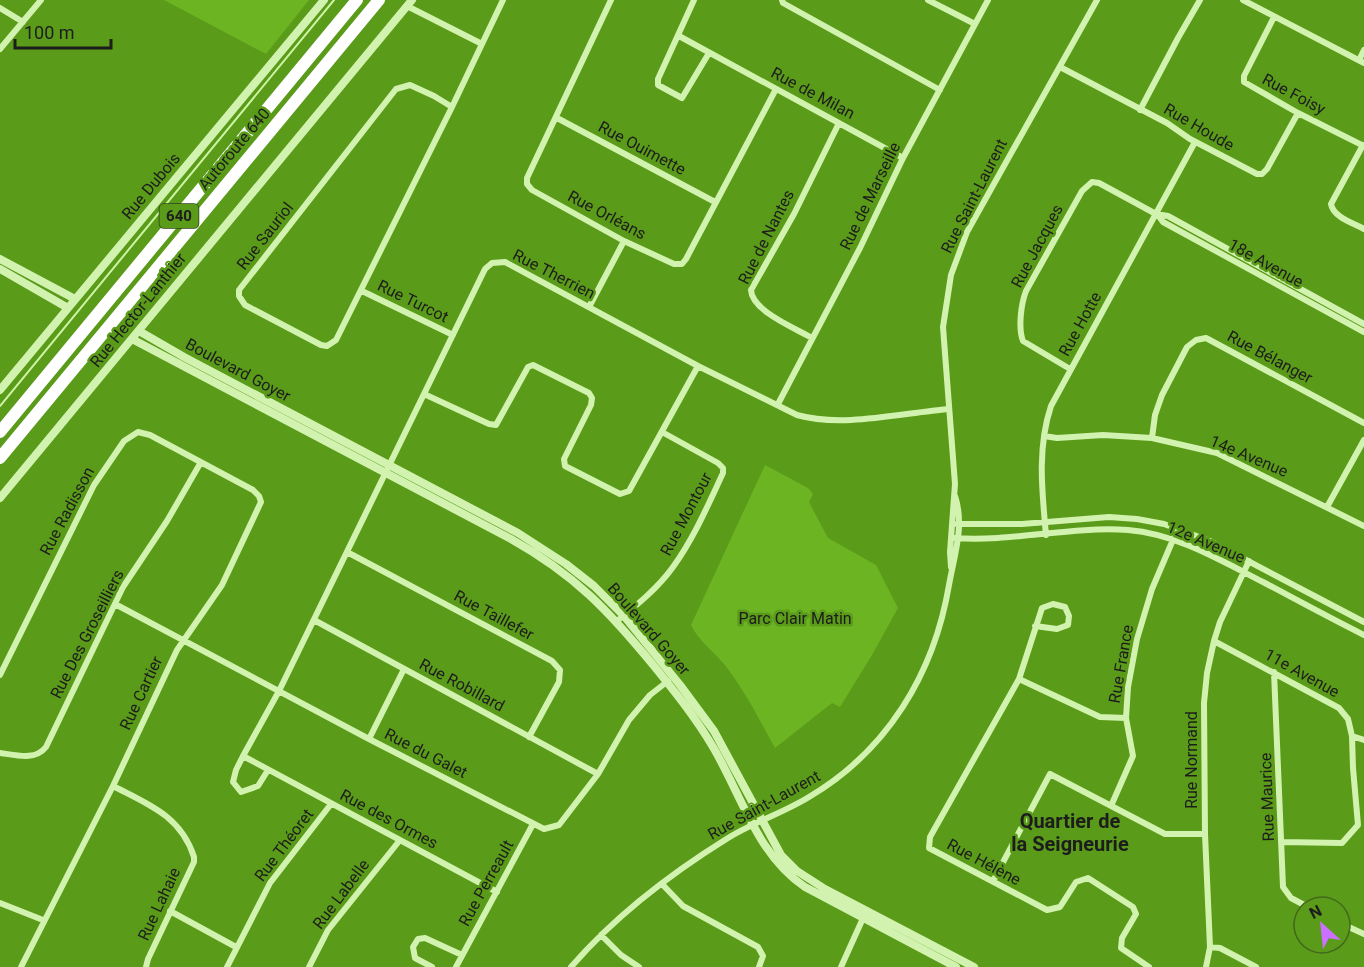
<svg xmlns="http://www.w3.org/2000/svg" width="1364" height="967" font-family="Roboto,sans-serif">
  <rect width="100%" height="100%" fill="#5a9b19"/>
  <path fill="#6db422" d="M164 0H309L266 54Z
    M765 465 808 488 813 494 809 502 828 538 876 565 898 608 872 655 840 707 832 703 775 748C759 719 744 689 724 664 713 651 698 640 691 625Z"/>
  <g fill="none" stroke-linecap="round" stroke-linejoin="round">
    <path stroke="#cdf4a2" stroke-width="2" d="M0 406 334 0"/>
    <path stroke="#d2f2af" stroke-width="6" d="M611 0 527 178V184L532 190 624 241 674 264H682L686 259 776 89
      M694 0 658 79V85L682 98 709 53
      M782 0 783 3 940 90
      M928 0 975 24
      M1243 0 1364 63
      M407 6 482 44
      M0 8 23 22
      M1274 17 1244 76V82L1298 113 1364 146
      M679 36 903 158
      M0 49 41 0
      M1359 60 1364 50
      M1060 67 1167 123 1190 139 1257 174H1262L1267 169 1298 113
      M452 107 434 96 410 85 396 89 239 290V296L245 305 321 345 327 346 336 340 452 107 503 0
      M1140 110 1178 38 1200 0
      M557 118 715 202
      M1363 145 1331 204C1333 217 1353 223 1364 229
      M1157 214 1163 222 1364 332
      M362 291 453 335
      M589 307 624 241
      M812 338C795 328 752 311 751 290L794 214 839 123
      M1070 369 1023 341C1018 328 1021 304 1026 291L1082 191 1092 182 1099 183 1156 214 1168 216 1364 324
      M424 394 489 424 496 425 528 367 533 365 589 393 592 398 591 405 564 459 565 466 620 494 629 491 698 366
      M778 404 860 248 903 158 988 0
      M1044 436 1057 438 1103 435 1152 438 1217 453 1364 526
      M1152 438 1155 415 1162 395 1187 347 1196 340 1206 338 1364 423
      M1327 507 1364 440
      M957 524H1022L1109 517 1137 519 1164 524 1210 541 1364 622
      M1046 535C1042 491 1037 448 1051 406L1195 142
      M955 538C1012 542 1070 526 1128 530 1177 534 1220 560 1263 582 1297 600 1330 618 1364 635
      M347 552 552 661 560 670 559 682 529 737
      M951 567 950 552 955 484 943 327 951 275 967 232 1097 0
      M115 604 369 739 544 829 559 825 598 774 629 720 650 695 668 681
      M314 620 598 774
      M617 621C637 605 658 588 673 567 694 538 708 505 723 473V468L718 463 662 432
      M1035 626 1057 629 1068 625 1069 616 1065 607 1053 604 1042 608 1019 679 930 837 929 848 1047 910 1060 907 1076 882 1088 878 1133 907 1136 914 1122 938 1121 948 1149 967
      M1214 641 1339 708 1348 719 1352 736 1364 740
      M1274 672 1283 887 1291 898 1308 907
      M0 675 94 485 124 441 138 432 150 435 253 490 259 496 261 502 222 585 177 650 113 786 21 967
      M1019 679 1100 717 1126 718
      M369 739 404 669
      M0 753C16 755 35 761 46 747L123 587 167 521 201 462
      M243 756 236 770 233 782 241 792 258 786 268 770
      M113 786C148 804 181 816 194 857V862L148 959 146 967
      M1111 806 1133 756 1126 718 1128 687 1137 639 1152 589 1178 528
      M1282 842 1342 843 1358 825 1353 768 1352 736
      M993 881 1050 774 1165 834H1205
      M662 884 683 906 758 947 763 956 759 967
      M497 892 243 756 279 691 485 269 492 263 505 262 698 366 797 415C843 428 901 413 949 409
      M0 903 43 920
      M170 911 236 947
      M1340 923 1364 934
      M601 935 621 955 639 967
      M1210 947 1220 948 1256 967
      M227 967 270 883 331 804
      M309 967 328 930 400 840
      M432 967 415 958 413 947 418 939 425 938 462 955
      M456 967 533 824
      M571 967C615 916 670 874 728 838 754 822 783 813 809 797 887 751 934 674 949 585 954 556 965 526 955 496
      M841 967 864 916
      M1206 967 1210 947 1205 834 1204 703 1207 673 1214 641 1220 622 1249 561"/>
    <path stroke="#d2f2af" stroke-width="8" d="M0 259 75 299
      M0 269 68 308
      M139 331 184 357 518 533 566 564 594 586 624 616 680 685 714 731 781 855 797 871 825 889 974 967
      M132 339 511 539C575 575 608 610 654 666 675 692 696 718 713 747 741 794 757 855 805 887L956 967
      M0 390 324 0
      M0 498 412 0"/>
    <path stroke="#fff" stroke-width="12" d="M0 432 357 0
      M0 458 379 0"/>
  </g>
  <g text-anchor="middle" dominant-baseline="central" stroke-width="5" stroke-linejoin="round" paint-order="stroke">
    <rect fill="#5a9b19" stroke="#2f431c" stroke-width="1.5" x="159.5" y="204" width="39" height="24" rx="4.5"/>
    <g font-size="15" font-weight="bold" fill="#1d1d1d">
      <text x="179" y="216">640</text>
    </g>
    <g font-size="16" fill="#1d1d1d" stroke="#5a9b19">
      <text transform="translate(813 93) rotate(28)">Rue de Milan</text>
      <text transform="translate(1294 94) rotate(28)">Rue Foisy</text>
      <text transform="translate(1199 127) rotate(30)">Rue Houde</text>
      <text transform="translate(642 148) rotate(28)">Rue Ouimette</text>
      <text transform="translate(234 149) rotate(-50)">Autoroute 640</text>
      <text transform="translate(151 186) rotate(-50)">Rue Dubois</text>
      <text transform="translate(870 196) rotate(-64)">Rue de Marseille</text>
      <text transform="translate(974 196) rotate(-63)">Rue Saint-Laurent</text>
      <text transform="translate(607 215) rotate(28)">Rue Orléans</text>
      <text transform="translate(265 236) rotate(-52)">Rue Sauriol</text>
      <text transform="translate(766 237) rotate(-63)">Rue de Nantes</text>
      <text transform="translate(1037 246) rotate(-62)">Rue Jacques</text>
      <text transform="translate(1266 263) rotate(29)">18e Avenue</text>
      <text transform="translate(554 274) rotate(27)">Rue Therrien</text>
      <text transform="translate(413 301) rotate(26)">Rue Turcot</text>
      <text transform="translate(138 310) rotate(-51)">Rue Hector-Lanthier</text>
      <text transform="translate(1080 324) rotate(-61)">Rue Hotte</text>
      <text transform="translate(1270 357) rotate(28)">Rue Bélanger</text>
      <text transform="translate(238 370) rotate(28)">Boulevard Goyer</text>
      <text transform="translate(1249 456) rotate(23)">14e Avenue</text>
      <text transform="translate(67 511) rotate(-62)">Rue Radisson</text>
      <text transform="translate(686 514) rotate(-62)">Rue Montour</text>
      <text transform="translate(1206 542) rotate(23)">12e Avenue</text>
      <text transform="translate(494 615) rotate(28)">Rue Taillefer</text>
      <text transform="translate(649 629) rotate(49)">Boulevard Goyer</text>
      <text transform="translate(87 634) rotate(-63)">Rue Des Groseilliers</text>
      <text transform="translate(1121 664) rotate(-80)">Rue France</text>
      <text transform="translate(1302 673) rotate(29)">11e Avenue</text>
      <text transform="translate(462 685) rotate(28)">Rue Robillard</text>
      <text transform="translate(141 693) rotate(-65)">Rue Cartier</text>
      <text transform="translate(426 753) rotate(27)">Rue du Galet</text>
      <text transform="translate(1191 760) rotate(-90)">Rue Normand</text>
      <text transform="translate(1267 797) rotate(-92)">Rue Maurice</text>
      <text transform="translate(764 805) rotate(-29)">Rue Saint-Laurent</text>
      <text transform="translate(389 819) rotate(28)">Rue des Ormes</text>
      <text transform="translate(284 845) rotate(-53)">Rue Théoret</text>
      <text transform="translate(984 862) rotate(28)">Rue Hélène</text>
      <text transform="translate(486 883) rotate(-61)">Rue Perreault</text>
      <text transform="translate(341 894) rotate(-53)">Rue Labelle</text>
      <text transform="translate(159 904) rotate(-65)">Rue Lahaie</text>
    </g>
    <g font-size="16" fill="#1c1d1b" stroke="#5a9b19">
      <text x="795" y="618">Parc Clair Matin</text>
    </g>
    <g font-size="20" font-weight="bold" fill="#1d1d1d" stroke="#5a9b19">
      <text x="1070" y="821">Quartier de<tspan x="1070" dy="23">la Seigneurie</tspan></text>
    </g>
  </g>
  <g transform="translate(1322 925) rotate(333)"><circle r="28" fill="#5a9b19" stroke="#42691b" stroke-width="1.5"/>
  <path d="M0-4.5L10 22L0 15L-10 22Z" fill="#cc70ff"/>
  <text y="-9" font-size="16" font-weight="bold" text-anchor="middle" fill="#1d1d1d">N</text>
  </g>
  <path d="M15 39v9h96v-9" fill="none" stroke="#1d1d1d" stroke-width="3"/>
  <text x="24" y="39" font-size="18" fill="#1d1d1d" stroke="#5a9b19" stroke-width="4.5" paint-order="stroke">100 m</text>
</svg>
